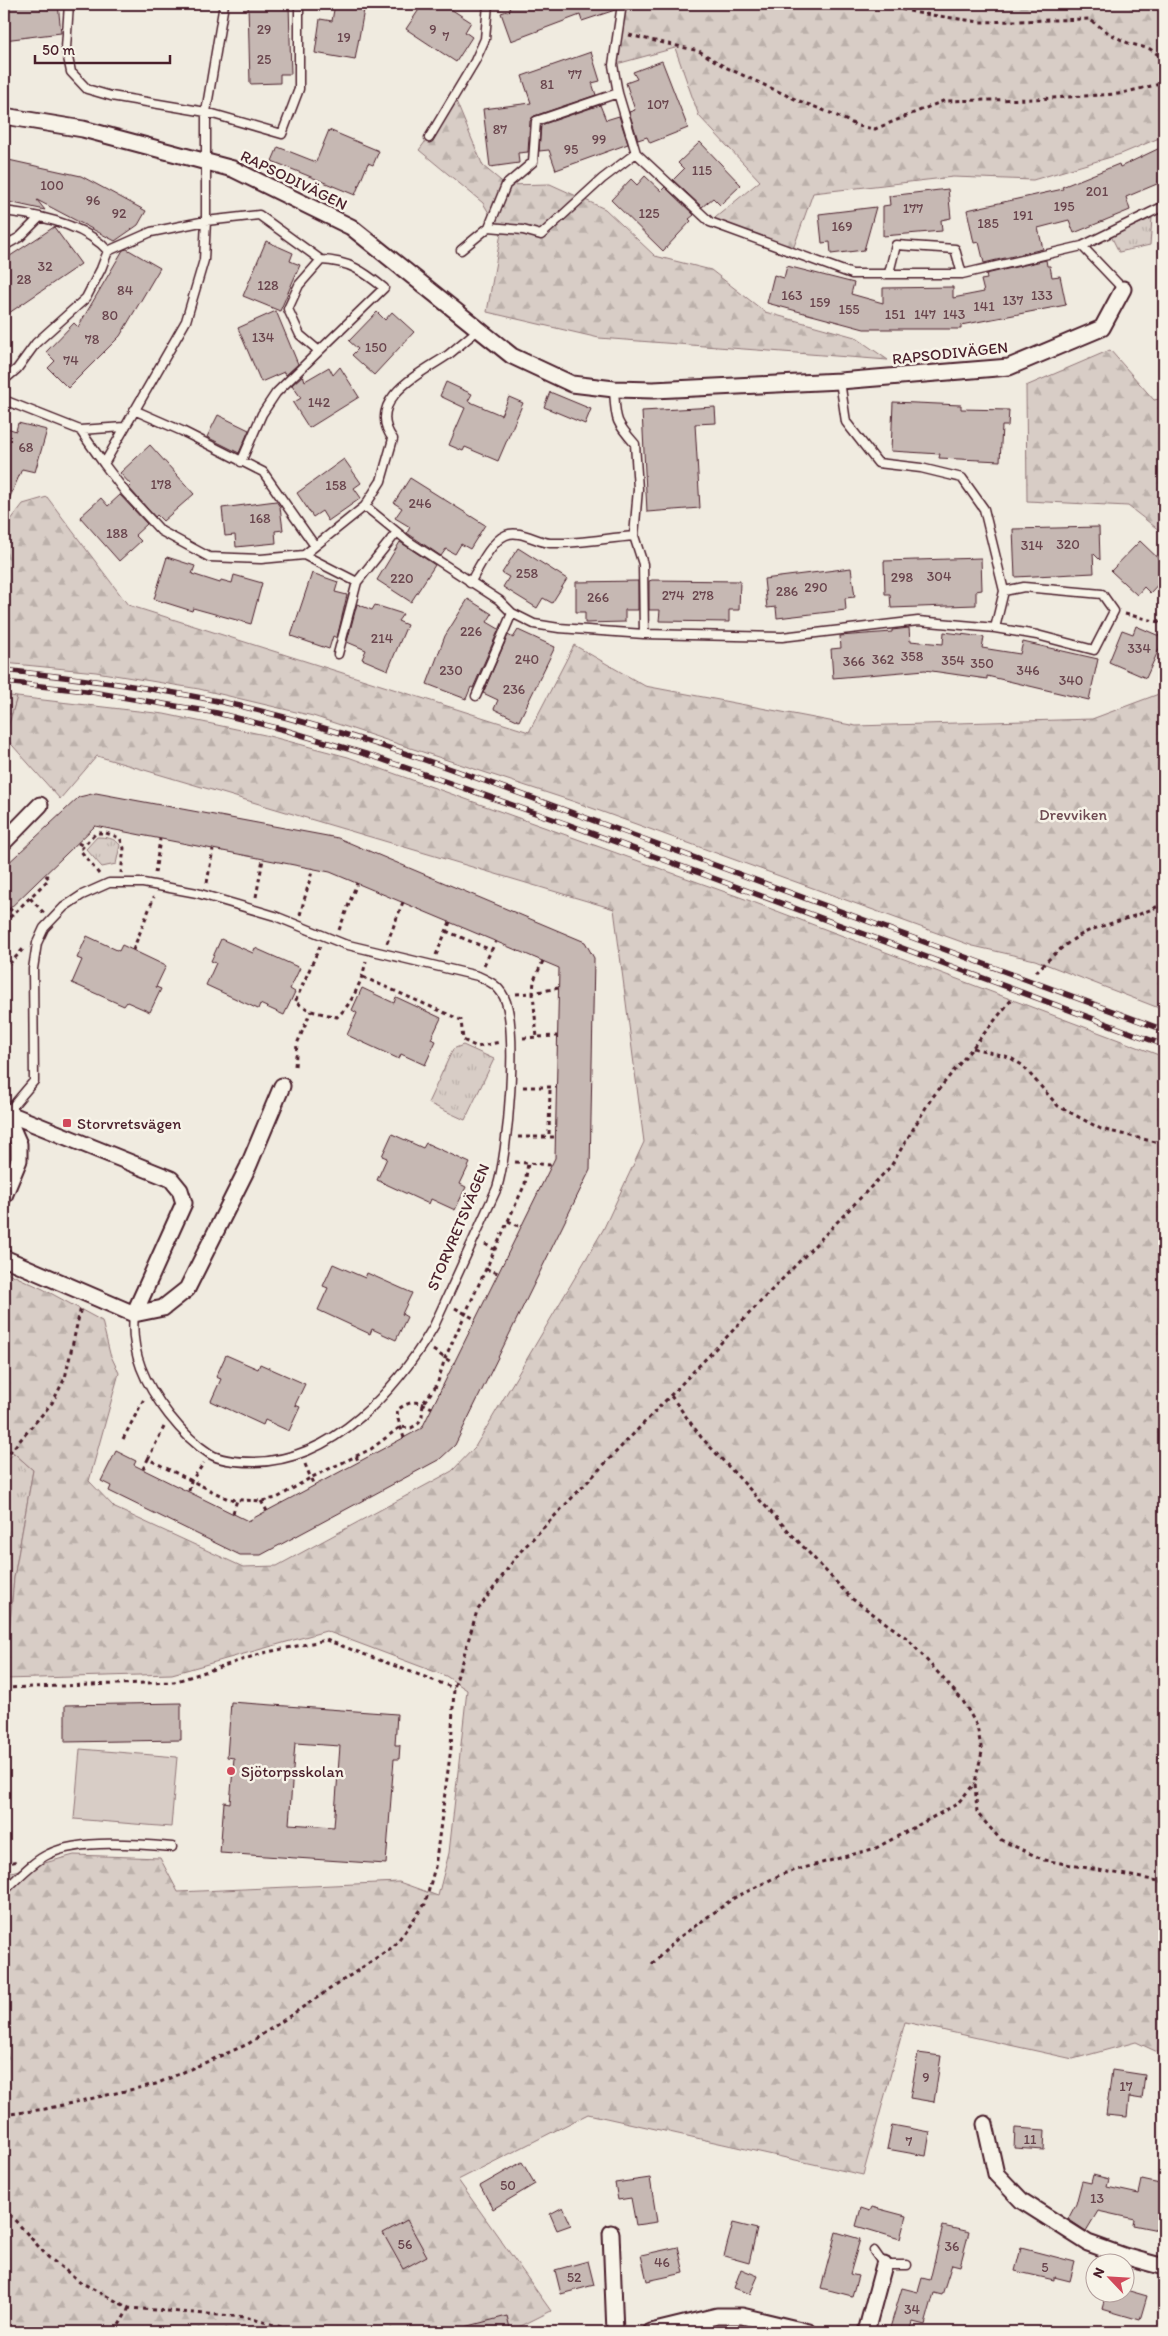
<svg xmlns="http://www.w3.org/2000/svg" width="1168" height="2336" font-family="Itim,sans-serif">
  <defs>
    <pattern id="grass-tufts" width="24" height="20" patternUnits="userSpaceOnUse" patternTransform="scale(1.25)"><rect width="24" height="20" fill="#d8cdc6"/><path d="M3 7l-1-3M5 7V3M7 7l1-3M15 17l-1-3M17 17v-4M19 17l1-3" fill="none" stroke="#bbb0aa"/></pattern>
    <pattern id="forest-firs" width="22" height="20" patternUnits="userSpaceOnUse" patternTransform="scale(1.25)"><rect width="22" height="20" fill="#d8cdc6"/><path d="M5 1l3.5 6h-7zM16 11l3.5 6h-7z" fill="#bbb0aa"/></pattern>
  </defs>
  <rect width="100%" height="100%" fill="#f0ebe0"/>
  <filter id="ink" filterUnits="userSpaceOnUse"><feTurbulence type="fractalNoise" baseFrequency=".02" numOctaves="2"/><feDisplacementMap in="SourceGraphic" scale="10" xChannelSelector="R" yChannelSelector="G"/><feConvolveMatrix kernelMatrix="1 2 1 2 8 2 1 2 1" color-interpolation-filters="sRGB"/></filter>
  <g filter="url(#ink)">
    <path fill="url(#grass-tufts)" stroke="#917678" d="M1152 218 1150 245 1119 252 1111 236Z
      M4 695 17 697 12 714H4Z
      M97 837C105 837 115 838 120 845L116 864 102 867 86 849Z
      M463 1045 494 1059 465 1120 428 1103 453 1049Z
      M14 1453 33 1470 14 1578 5 1679 4 1464Z"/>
    <path fill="url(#forest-firs)" stroke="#917678" d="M622 4H1164V136L1121 154 1033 180 953 177 813 193 792 252 710 222 760 181 699 116 675 48 613 65Z
      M456 101 483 166 506 185 550 184 605 209 655 256 711 270 765 312 855 337 888 360 599 338 487 312 501 233 483 203 419 150Z
      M1110 350 1154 400 1164 398V534L1128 506 1027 501 1026 386Z
      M47 497 128 605 529 732 574 645 645 686 856 726 1092 719 1164 692V1010L1035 960 973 946 575 802 313 716 199 689 96 672 4 663V529L23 504Z
      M17 697 164 714 265 735 348 757 745 899 1164 1057V2055L1136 2042 1073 2059 905 2022 863 2175 588 2114 458 2180 551 2311 509 2332H274L265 2327 258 2332H4V1874L74 1855 160 1858 178 1892 399 1882 438 1896 449 1853 467 1690 446 1676 326 1631 172 1674 5 1679 14 1578 33 1470 14 1453 7 1449 4 1453V1271L43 1289 102 1321 110 1354 119 1373 89 1481 115 1508 243 1567 277 1566 452 1471 475 1447 603 1230 644 1142 614 909 97 756 60 799 5 737Z"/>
    <path fill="#d8cdc6" stroke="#917678" d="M80 1749 177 1757 171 1827 74 1819Z"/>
    <path fill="#c6b8b3" stroke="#4a1f2b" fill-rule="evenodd" d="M4 4H58L61 33 4 40Z
      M248 4 289 5 291 74H280V83L250 84Z
      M335 4H365L355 60 315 53 320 19 332 21Z
      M435 4H443L471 22 465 32 472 37 456 62 406 29 422 5 431 10Z
      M508 4H616L615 10 582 21 580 15 511 41 501 13 510 10Z
      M591 52 600 81 592 83 596 95 534 116 530 121 528 152 518 153 519 163 490 167 483 109 531 103 522 76Z
      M662 61 688 128 650 143 647 137 638 140 629 112 635 110 626 83 637 79 633 72Z
      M600 105 606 120 619 116 628 144 556 170 549 150 539 151 541 125Z
      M329 130 379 151 373 165 368 163 355 195 272 161 278 147 316 162Z
      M700 142 741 185 720 205 713 198 702 207 673 180 684 169 678 163Z
      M1164 146V181L1126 197 1130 210 1074 233 1069 220 1038 228 1043 249 984 263 979 242 974 243 967 210 1063 189 1062 187 1119 164 1120 167Z
      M4 159 81 176 146 211 138 225 115 241 37 200 45 210 4 201Z
      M645 176 661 191 665 187 694 215 689 219 691 221 663 251 611 200 631 179 637 185Z
      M948 189 951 218 941 220 942 231 883 236V206L890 205 889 196Z
      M876 207 864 250 831 254 830 242 822 243 819 214Z
      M54 227 81 264 9 313 4 304V260Z
      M266 241 293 253 290 261 300 265 280 311 243 296Z
      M127 249 160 268 120 336 68 388 48 368 55 361 46 352 74 323 78 327 123 250Z
      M1046 260 1047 266H1050L1052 277 1060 276 1066 305 961 325V329H864L767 303 774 275 784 278 787 266 854 283 851 294 883 303V288L953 287V298L984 292 981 280 987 279 986 274Z
      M276 311 298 364 286 375 284 372 261 382 238 328Z
      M377 312 385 320 392 312 414 332 374 375 352 355 358 349 349 341Z
      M329 367 333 375 340 367 359 397 309 428 293 403 301 398 292 385 303 375 305 381Z
      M446 382 472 394 468 401 501 415 509 397 523 403 498 461 465 447 463 451 449 445 465 408 440 396Z
      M550 392 591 409 585 424 544 407Z
      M893 402 961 405V409L1009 410 1008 426H1002L1000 461 939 458 940 454 891 451Z
      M715 407 716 423 695 424 700 508 647 512 642 411Z
      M218 415 249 430 239 453 207 437Z
      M18 423 47 430 35 472 22 469 4 511V427L16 431Z
      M150 445 194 494 163 521 157 515 155 517 130 489 129 487 131 485 120 473Z
      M344 459 361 483 354 488 361 498 328 521 322 511 313 517 297 493Z
      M410 478 485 525 470 549 461 544 455 554 446 549 441 556 407 533 410 527 395 518 402 508 394 503Z
      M120 495 147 524 135 535 141 541 119 561 80 517 101 498 108 506Z
      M276 501 280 507 283 530 275 531 276 543 236 547 235 535 225 536 222 508Z
      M1099 527 1100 560 1093 553 1094 573 1015 577 1013 529Z
      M1140 541 1164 564V578L1150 593 1144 587 1137 595 1111 571Z
      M400 542 435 565 411 602 377 580Z
      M518 548 567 579 552 603 543 598 537 608 503 587 509 577 502 573Z
      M167 557 195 566 192 574 220 583 221 580 232 583 234 575 262 583 251 624 193 608 192 611 154 599Z
      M981 558 982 590 976 591V605L891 608 890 594H885L884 561Z
      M851 568 855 597 845 598 846 610 777 618 776 607 767 608 764 579Z
      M312 573 338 582 335 592 347 595 337 638 333 636 329 649 291 636Z
      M652 580 740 581 739 610H729V622L659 621 660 610H649V581Z
      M638 581V610H625V622L585 623V612H576V582Z
      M468 599 492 614 487 622 499 629 473 688 471 687 466 699 427 684 445 636Z
      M357 604 372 610 375 605 403 614 398 621 407 625 388 670 362 659 366 650 347 642Z
      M1136 626 1164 638 1146 678 1109 662 1122 630 1133 634Z
      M909 628 910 641 943 644 944 632 984 637 982 648 1020 654 1023 642 1098 659 1089 700 987 676V679L925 670 833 678 831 649 841 648 840 636 892 632V630Z
      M518 630 555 647 519 721 494 709 498 700 483 693 508 635 513 638Z
      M96 793 338 838 585 942 594 958 590 1170 455 1445 440 1459 261 1555H240L109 1491 111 1486 101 1481 116 1451 136 1461 134 1465 248 1521 422 1428 555 1158 559 968 330 872 95 826 4 914V867L79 797Z
      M87 936 119 951 122 945 166 966 156 987 161 989 150 1012 127 1002 124 1006 72 983 82 960 77 958Z
      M221 939 253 953 255 948 300 968 290 989 295 992 284 1015 260 1004 258 1009 206 985 216 963 211 961Z
      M362 988 394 1003 396 997 441 1018 431 1039 436 1041 425 1065 401 1054 399 1059 347 1035 357 1013 352 1010Z
      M392 1134 423 1148 426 1143 470 1163 460 1184 466 1187 455 1210 431 1199 429 1204 377 1180 387 1158 382 1156Z
      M333 1264 365 1278 367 1273 412 1293 402 1314 407 1317 396 1340 372 1329 370 1334 318 1310 328 1288 323 1286Z
      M226 1355 258 1369 260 1364 305 1384 295 1405 300 1407 289 1431 265 1420 263 1425 211 1401 221 1379 216 1377Z
      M231 1702 397 1714 395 1745H400L399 1759H394L386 1864 220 1853 224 1802 230 1803 234 1758 227 1757ZM295 1743 340 1746 334 1827 289 1824Z
      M181 1703V1740L65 1742V1705Z
      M918 2053 941 2056 934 2102 910 2098Z
      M1112 2070 1145 2075 1142 2099 1129 2097 1127 2117 1106 2115Z
      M892 2125 930 2132 926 2156 887 2149Z
      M1015 2128 1045 2130 1044 2150 1014 2148Z
      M522 2162 535 2184 493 2209 480 2186Z
      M1093 2175 1109 2179 1107 2187 1139 2194 1142 2180 1164 2185V2211H1162L1158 2230 1133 2225 1134 2219 1098 2211 1086 2231 1068 2219 1076 2204 1082 2181 1091 2183Z
      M650 2178 657 2222 636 2225 631 2198 618 2200 615 2183Z
      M563 2207 571 2225 557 2230 550 2214Z
      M872 2207 906 2216 900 2239 856 2226 861 2208 870 2211Z
      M407 2220 427 2256 403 2269 383 2233Z
      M733 2223 757 2229 749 2263 724 2256Z
      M943 2226 969 2232 960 2266 952 2264 942 2295 934 2293 925 2325 913 2322 910 2332 890 2328 902 2288 918 2292 922 2278 930 2280Z
      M836 2232 860 2239 850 2274 858 2276 852 2296 821 2288Z
      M678 2247 684 2273 647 2281 641 2255Z
      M1021 2248 1075 2262 1070 2281 1054 2277V2280L1015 2271Z
      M588 2261 594 2285 561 2294 555 2270Z
      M741 2269 758 2276 750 2294 734 2288Z
      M1126 2290 1147 2296 1140 2320 1102 2309 1106 2294H1126Z
      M507 2316 511 2332H465V2327Z"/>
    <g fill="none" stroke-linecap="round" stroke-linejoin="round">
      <g stroke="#4a1f2b" stroke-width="11">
        <path id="lane" d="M69 4 66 48 71 72 87 89 111 96 206 112 282 134 299 89V4
          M224 4 206 112V221L204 260 186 321 104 464 126 493 161 531 209 557 261 559 304 555 365 506 381 481 393 439C364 400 421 373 448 355 458 347 468 338 478 330
          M429 138 475 61 485 39 488 4
          M636 153 710 222 852 274H962L1082 246 1164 206
          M4 211C38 215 85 224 108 251L101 269 86 298 36 343 17 369 4 380
          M489 227 523 230 541 235 602 179 636 153 618 93
          M4 246 20 237 39 218
          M1082 246 1123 289
          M461 250 489 227 506 185 533 162 536 121 618 93 613 65 622 4
          M108 251 151 232 206 221 259 215 321 260 299 285 288 309 300 335 319 351 384 288C363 271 349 261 321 260
          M889 273 896 245 955 249 962 274
          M840 381 846 422 878 463 921 468 962 478 984 509 1004 591 995 628
          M614 389C616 420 614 420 635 444L638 489 634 536 643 564 644 634
          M4 400 80 430 124 427
          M134 410 182 431 263 472 315 546
          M80 430 104 464
          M241 462 262 414 276 393 319 351
          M365 506 408 541 499 600 512 613 534 624 559 628 644 634 782 637 918 621 995 628 1037 635 1094 650 1114 611 1102 594 1024 587 1004 591
          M304 555 357 582
          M470 583C478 569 491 541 506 535 519 529 537 542 550 543 578 544 607 538 634 536
          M338 654 357 582 397 532
          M476 696 512 613
          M7 1113 34 1081 33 969 37 943 44 928 64 907 82 895 109 883H143L197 893 275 916 344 944 478 976C489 981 498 985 504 997 519 1027 508 1154 497 1188L434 1326C397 1389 334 1461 254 1462 241 1462 221 1461 210 1454 194 1444 180 1429 169 1415 145 1384 130 1353 134 1314
          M4 1891C16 1880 34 1860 49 1854 79 1839 139 1844 172 1847
          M874 2251 884 2265H907"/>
      </g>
      <g stroke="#4a1f2b" stroke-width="19">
        <path id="street" d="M4 116 83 129 233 169 351 227 512 356 572 384 614 389 653 390 840 381 1009 367 1102 328 1123 289
          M4 842 40 805
          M4 1110 19 1144V1160L4 1196
          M4 1258 134 1314 184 1203 180 1190 171 1179 7 1113
          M134 1314 163 1308 187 1289 248 1167 282 1086
          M985 2124 996 2174 1022 2201 1088 2243 1124 2256 1164 2267
          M611 2233 615 2332
          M651 2332 717 2316H742L809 2332
          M866 2332 884 2265"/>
      </g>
      <path stroke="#4a1f2b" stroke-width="3" stroke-dasharray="4 4" stroke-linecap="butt" d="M878 4 918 13 980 22 1089 19 1110 34 1128 43 1150 49 1164 59
        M629 35 699 51 725 67 797 100 833 114 858 126 875 129 943 101 1034 99 1118 94 1164 83
        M1125 614 1159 622 1164 626
        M78 843 84 846
        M155 873 160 839
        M99 874 80 850 96 833H106L120 838 124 848 121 873
        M207 883 213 849
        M256 897 263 859
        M30 898 44 913
        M9 908 14 913
        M300 915 313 868
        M4 923 49 879 45 874
        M339 930 357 883
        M446 931 491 950
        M387 943 403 902
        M320 946 295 1002 311 1011 337 1017C352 1004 362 981 366 961
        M133 950 154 897
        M436 955 450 922
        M543 961 534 980 533 993 558 988
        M484 965 496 941
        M4 970 23 949
        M1036 972C1052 956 1069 939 1091 930 1116 921 1141 916 1164 903
        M363 977 461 1020 463 1040 477 1047 500 1042
        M516 994 533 993 537 1038
        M523 1038 557 1036
        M973 1048 1009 1057 1022 1065 1058 1106 1101 1129 1164 1144
        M295 1066 297 1044 311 1011
        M523 1087H556
        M549 1134 550 1088
        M518 1137H555
        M515 1162 551 1165
        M508 1221 521 1227
        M485 1244 495 1250
        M486 1269 498 1273
        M455 1308 475 1319
        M433 1350 454 1364
        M671 1396 701 1437 851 1598 908 1639 963 1701 977 1726 982 1752 975 1782 977 1813 1001 1840 1044 1860 1164 1882
        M164 1427 148 1459 228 1499 261 1501 277 1498 310 1478 371 1449 400 1427 411 1428 418 1424 422 1416 423 1403 437 1385 445 1358 525 1184 528 1163
        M404 1438 398 1419 397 1410C411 1400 418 1400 432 1408
        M123 1439 144 1399
        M356 1456 359 1463
        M4 1459 52 1403 65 1378 81 1307
        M305 1464 314 1486
        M143 1469 148 1459
        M189 1491 191 1481 204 1463
        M261 1501 267 1511
        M233 1513 237 1500
        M4 1688 174 1682 263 1653 326 1640 454 1688
        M4 1864 18 1861
        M652 1964 677 1939 734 1898 782 1874 876 1848 957 1804 975 1783
        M4 2115 45 2109 156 2084 248 2044 394 1946 425 1904 435 1867 451 1748 454 1688 477 1611 519 1553 891 1166 931 1099 1012 999
        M4 2208 48 2257 82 2283 129 2308 245 2317 289 2329 292 2332
        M115 2332 129 2308"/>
      <use href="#lane" stroke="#f7f3e8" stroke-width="8"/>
      <use href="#street" stroke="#f7f3e8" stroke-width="15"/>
      <g stroke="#4a1f2b" stroke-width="5.5">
        <path id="rail" d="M4 670C82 679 163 688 240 706 377 738 509 790 641 838 815 902 990 966 1164 1030
          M4 682 86 691 217 713 285 730 372 756 567 824 1164 1045"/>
      </g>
      <use href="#rail" stroke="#f7f3e8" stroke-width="4" stroke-dasharray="11" stroke-linecap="butt"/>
    </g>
  </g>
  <g fill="#d1495b" stroke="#f7f3e8" stroke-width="2">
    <rect x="62" y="1118" width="10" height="10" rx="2.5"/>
    <circle cx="231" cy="1771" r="5"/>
  </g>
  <g text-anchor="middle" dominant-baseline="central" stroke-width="5" stroke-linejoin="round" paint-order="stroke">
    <g font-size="14" fill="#69454d">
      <text x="264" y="29">29</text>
      <text x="433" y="29">9</text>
      <text x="446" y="36">7</text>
      <text x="344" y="37">19</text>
      <text x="264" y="59">25</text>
      <text x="575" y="74">77</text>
      <text x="547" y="84">81</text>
      <text x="658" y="104">107</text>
      <text x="500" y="129">87</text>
      <text x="599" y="139">99</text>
      <text x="571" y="149">95</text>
      <text x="702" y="170">115</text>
      <text x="52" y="185">100</text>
      <text x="1097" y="191">201</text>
      <text x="93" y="200">96</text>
      <text x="1064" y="206">195</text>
      <text x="913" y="208">177</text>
      <text x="119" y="213">92</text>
      <text x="649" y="213">125</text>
      <text x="1023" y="215">191</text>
      <text x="988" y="223">185</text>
      <text x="842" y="226">169</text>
      <text x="45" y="266">32</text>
      <text x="24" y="279">28</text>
      <text x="268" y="285">128</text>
      <text x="125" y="290">84</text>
      <text x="792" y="295">163</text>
      <text x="1042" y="295">133</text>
      <text x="1013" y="300">137</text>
      <text x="820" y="302">159</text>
      <text x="984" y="306">141</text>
      <text x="849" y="309">155</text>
      <text x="895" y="314">151</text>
      <text x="925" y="314">147</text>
      <text x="954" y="314">143</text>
      <text x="110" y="315">80</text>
      <text x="263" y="337">134</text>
      <text x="92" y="339">78</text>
      <text x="376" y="347">150</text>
      <text x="71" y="360">74</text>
      <text x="319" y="402">142</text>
      <text x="26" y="447">68</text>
      <text x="161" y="484">178</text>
      <text x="336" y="485">158</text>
      <text x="420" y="503">246</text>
      <text x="260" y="518">168</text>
      <text x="117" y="533">188</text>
      <text x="1068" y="544">320</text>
      <text x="1032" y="545">314</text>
      <text x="527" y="573">258</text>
      <text x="939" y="576">304</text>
      <text x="902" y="577">298</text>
      <text x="402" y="578">220</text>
      <text x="816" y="587">290</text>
      <text x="787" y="591">286</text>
      <text x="673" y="595">274</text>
      <text x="703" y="595">278</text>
      <text x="598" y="597">266</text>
      <text x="471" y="631">226</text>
      <text x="382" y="638">214</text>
      <text x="1139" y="648">334</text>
      <text x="912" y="656">358</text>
      <text x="527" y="659">240</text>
      <text x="883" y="659">362</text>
      <text x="953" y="660">354</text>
      <text x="854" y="661">366</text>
      <text x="982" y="663">350</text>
      <text x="451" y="670">230</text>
      <text x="1028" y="670">346</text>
      <text x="1071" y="680">340</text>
      <text x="514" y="689">236</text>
      <text x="926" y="2077">9</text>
      <text x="1126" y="2086">17</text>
      <text x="1030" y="2139">11</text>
      <text x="909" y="2141">7</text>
      <text x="508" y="2185">50</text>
      <text x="1097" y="2198">13</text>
      <text x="405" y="2244">56</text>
      <text x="952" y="2246">36</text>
      <text x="662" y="2262">46</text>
      <text x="1045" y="2267">5</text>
      <text x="574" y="2277">52</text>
      <text x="912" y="2309">34</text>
    </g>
    <g font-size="16" fill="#4a1f2b" stroke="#f7f3e8">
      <text transform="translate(294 180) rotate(26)">RAPSODIVÄGEN</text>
      <text transform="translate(950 353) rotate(-6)">RAPSODIVÄGEN</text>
      <text transform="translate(458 1227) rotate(-67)">STORVRETSVÄGEN</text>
    </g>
    <g font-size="16" fill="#6e4a52" stroke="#f7f3e8">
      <text x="1073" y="814">Drevviken</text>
    </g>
    <g font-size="16" fill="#4a1f2b" stroke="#f7f3e8" text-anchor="start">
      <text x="77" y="1123">Storvretsvägen</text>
      <text x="241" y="1771">Sjötorpsskolan</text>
    </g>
  </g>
  <rect width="1168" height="2336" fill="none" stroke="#f7f3e8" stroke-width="20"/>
  <rect x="10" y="10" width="1148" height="2316" fill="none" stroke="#4a1f2b" stroke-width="2" filter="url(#ink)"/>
  <g transform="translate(1110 2278) rotate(295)"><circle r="24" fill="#f7f3e8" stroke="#b29e9c"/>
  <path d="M0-4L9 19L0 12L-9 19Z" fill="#d1495b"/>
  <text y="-8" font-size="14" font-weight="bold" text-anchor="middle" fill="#4a1f2b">N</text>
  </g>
  <path d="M35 55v8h135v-8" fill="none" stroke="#4a1f2b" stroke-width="2.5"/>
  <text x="42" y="55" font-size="15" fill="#4a1f2b" stroke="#f7f3e8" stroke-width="4" paint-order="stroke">50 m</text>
</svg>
